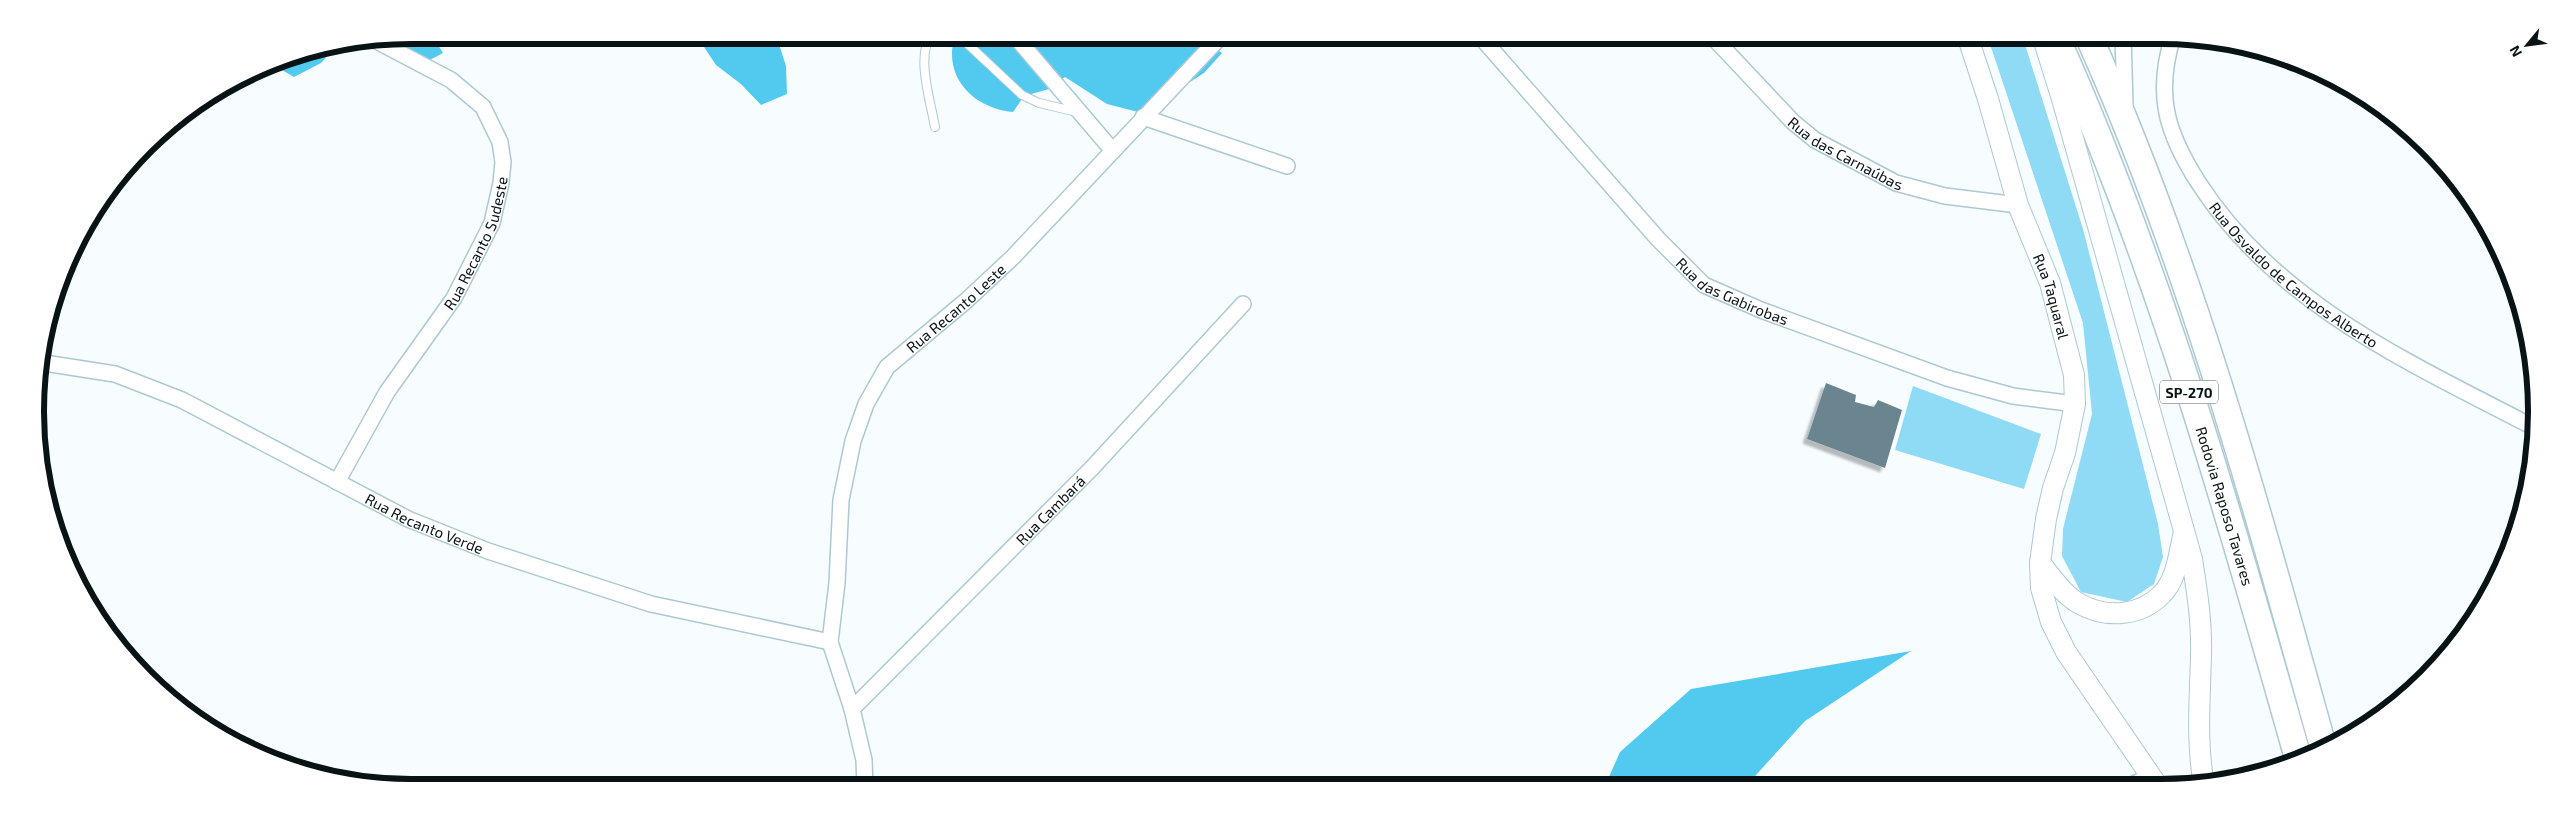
<svg xmlns="http://www.w3.org/2000/svg" width="2572" height="823" font-family="'Exo 2',sans-serif">
  <defs>
    <filter id="shadow"><feDropShadow dx="-4.5" dy="4.5" stdDeviation="1" flood-color="#0004"/></filter>
  </defs>
  <rect width="100%" height="100%" fill="#f7fcff"/>
  <path fill="#8fdaf5" d="M1987 35H2022L2083 229 2158 524 2163 557 2154 584 2127 602 2081 592 2062 556 2063 529 2092 414 2083 323Z
    M1913 386 2041 434 2024 489 1895 450Z"/>
  <path fill="#52caef" d="M411 35H432L443 53 418 66 374 39Z
    M696 35H776L786 66 787 94 761 105 741 84 716 65Z
    M955 35H1232L1218 50 1222 53 1204 73 1142 113 1107 104 1065 77 1049 89 1024 96 1013 112C973 108 942 77 955 35Z
    M340 42 321 63 294 77 270 63Z
    M1911 651 1805 721 1746 786H1605L1620 752 1691 689Z"/>
  <path fill="#6b858f" filter="url(#shadow)" d="M1826 383 1856 395 1855 402 1874 407 1878 400 1902 410 1885 468 1807 439Z"/>
  <g fill="none" stroke-linecap="round" stroke-linejoin="round">
    <g stroke="#acc9d3" stroke-width="10">
      <path id="lane" d="M932 35C915 53 931 103 935 127
        M958 35 1022 95 1039 103 1077 112"/>
    </g>
    <g stroke="#acc9d3" stroke-width="18">
      <g id="street">
        <path d="M1014 35 1113 151"/>
        <path id="s1" d="M1479 35 1658 239 1704 285 1761 310 1947 378 2013 396 2075 404"/>
        <path id="s2" d="M1711 35 1793 122 1815 140 1896 183 1945 196 2018 205"/>
        <path d="M2123 35 2125 106"/>
        <path id="s3" d="M2173 36C2155 94 2166 132 2198 182 2276 304 2412 364 2535 428"/>
        <path d="M1143 117 1287 166"/>
        <path id="s4" d="M38 362 115 374 182 400 408 519 488 551 651 604 830 642"/>
        <path id="s5" d="M337 482 387 392 454 298 492 223 501 183 503 162 500 142 483 107 451 80 373 39"/>
        <path id="s6" d="M852 709 1092 468 1243 304"/>
        <path d="M2132 785 2151 776"/>
        <path id="s7" d="M865 787 864 760 852 709 830 642 837 583 841 500 853 441 866 404 887 367 967 300 1013 257 1222 35"/>
      </g>
    </g>
    <g stroke="#acc9d3" stroke-width="22">
      <g id="secondary">
        <path id="s8" d="M1967 35 1988 99 2018 205 2050 283 2074 375 2075 404 2065 453 2053 488 2046 519 2040 563 2041 588 2051 622 2066 652 2157 785"/>
        <path d="M2042 35 2062 99 2192 559C2197 591 2202 622 2201 655 2200 699 2196 741 2204 785"/>
        <path d="M2040 563C2052 577 2064 596 2080 604 2107 619 2141 616 2162 594 2177 579 2179 552 2184 532"/>
      </g>
    </g>
    <g stroke="#acc9d3" stroke-width="29">
      <g id="highway">
        <path id="s9" d="M2055 35C2159 267 2229 513 2298 758"/>
        <path d="M2088 35C2191 263 2257 509 2324 750"/>
      </g>
    </g>
    <use href="#lane" stroke="#fff" stroke-width="8"/>
    <use href="#street" stroke="#fff" stroke-width="15"/>
    <use href="#secondary" stroke="#fff" stroke-width="20"/>
    <use href="#highway" stroke="#fff" stroke-width="26"/>
  </g>
  <g text-anchor="middle" dominant-baseline="central" stroke-width="4" stroke-linejoin="round" paint-order="stroke">
    <rect fill="#fff" stroke="#525a5c" stroke-width="1" x="2160" y="380.5" width="58" height="23" rx="4"/>
    <g font-size="14" font-weight="bold" fill="#081316">
      <text x="2189" y="392">SP-270</text>
    </g>
    <g font-size="15" fill="#081316" stroke="#fff">
      <text stroke="none"><textPath href="#s2" startOffset="181">Rua das Carnaúbas</textPath></text>
      <text stroke="none"><textPath href="#s5" startOffset="278">Rua Recanto Sudeste</textPath></text>
      <text stroke="none"><textPath href="#s3" startOffset="289">Rua Osvaldo de Campos Alberto</textPath></text>
      <text stroke="none"><textPath href="#s1" startOffset="364">Rua das Gabirobas</textPath></text>
      <text stroke="none"><textPath href="#s8" startOffset="275">Rua Taquaral</textPath></text>
      <text stroke="none"><textPath href="#s7" startOffset="525">Rua Recanto Leste</textPath></text>
      <text stroke="none"><textPath href="#s9" startOffset="501">Rodovia Raposo Tavares</textPath></text>
      <text stroke="none"><textPath href="#s6" startOffset="281">Rua Cambará</textPath></text>
      <text stroke="none"><textPath href="#s4" startOffset="422">Rua Recanto Verde</textPath></text>
    </g>
  </g>
  <path d="M0 0H2572V823H0ZM411 44H2161A367 367 0 0 1 2528 411V412A367 367 0 0 1 2161 779H411A367 367 0 0 1 44 412V411A367 367 0 0 1 411 44Z" fill="#fff" fill-rule="evenodd"/>
  <path fill="none" stroke="#081316" stroke-width="6" d="M411 44H2161A367 367 0 0 1 2528 411V412A367 367 0 0 1 2161 779H411A367 367 0 0 1 44 412V411A367 367 0 0 1 411 44Z"/>
  <g transform="translate(2527 45) rotate(241)" stroke="#ffffff" stroke-width="4" paint-order="stroke">
  <path d="M0-4L9 19L0 12L-9 19Z" fill="#081316"/>
  <text y="-8" font-size="14" font-weight="bold" text-anchor="middle" fill="#081316">N</text>
  </g>
</svg>
